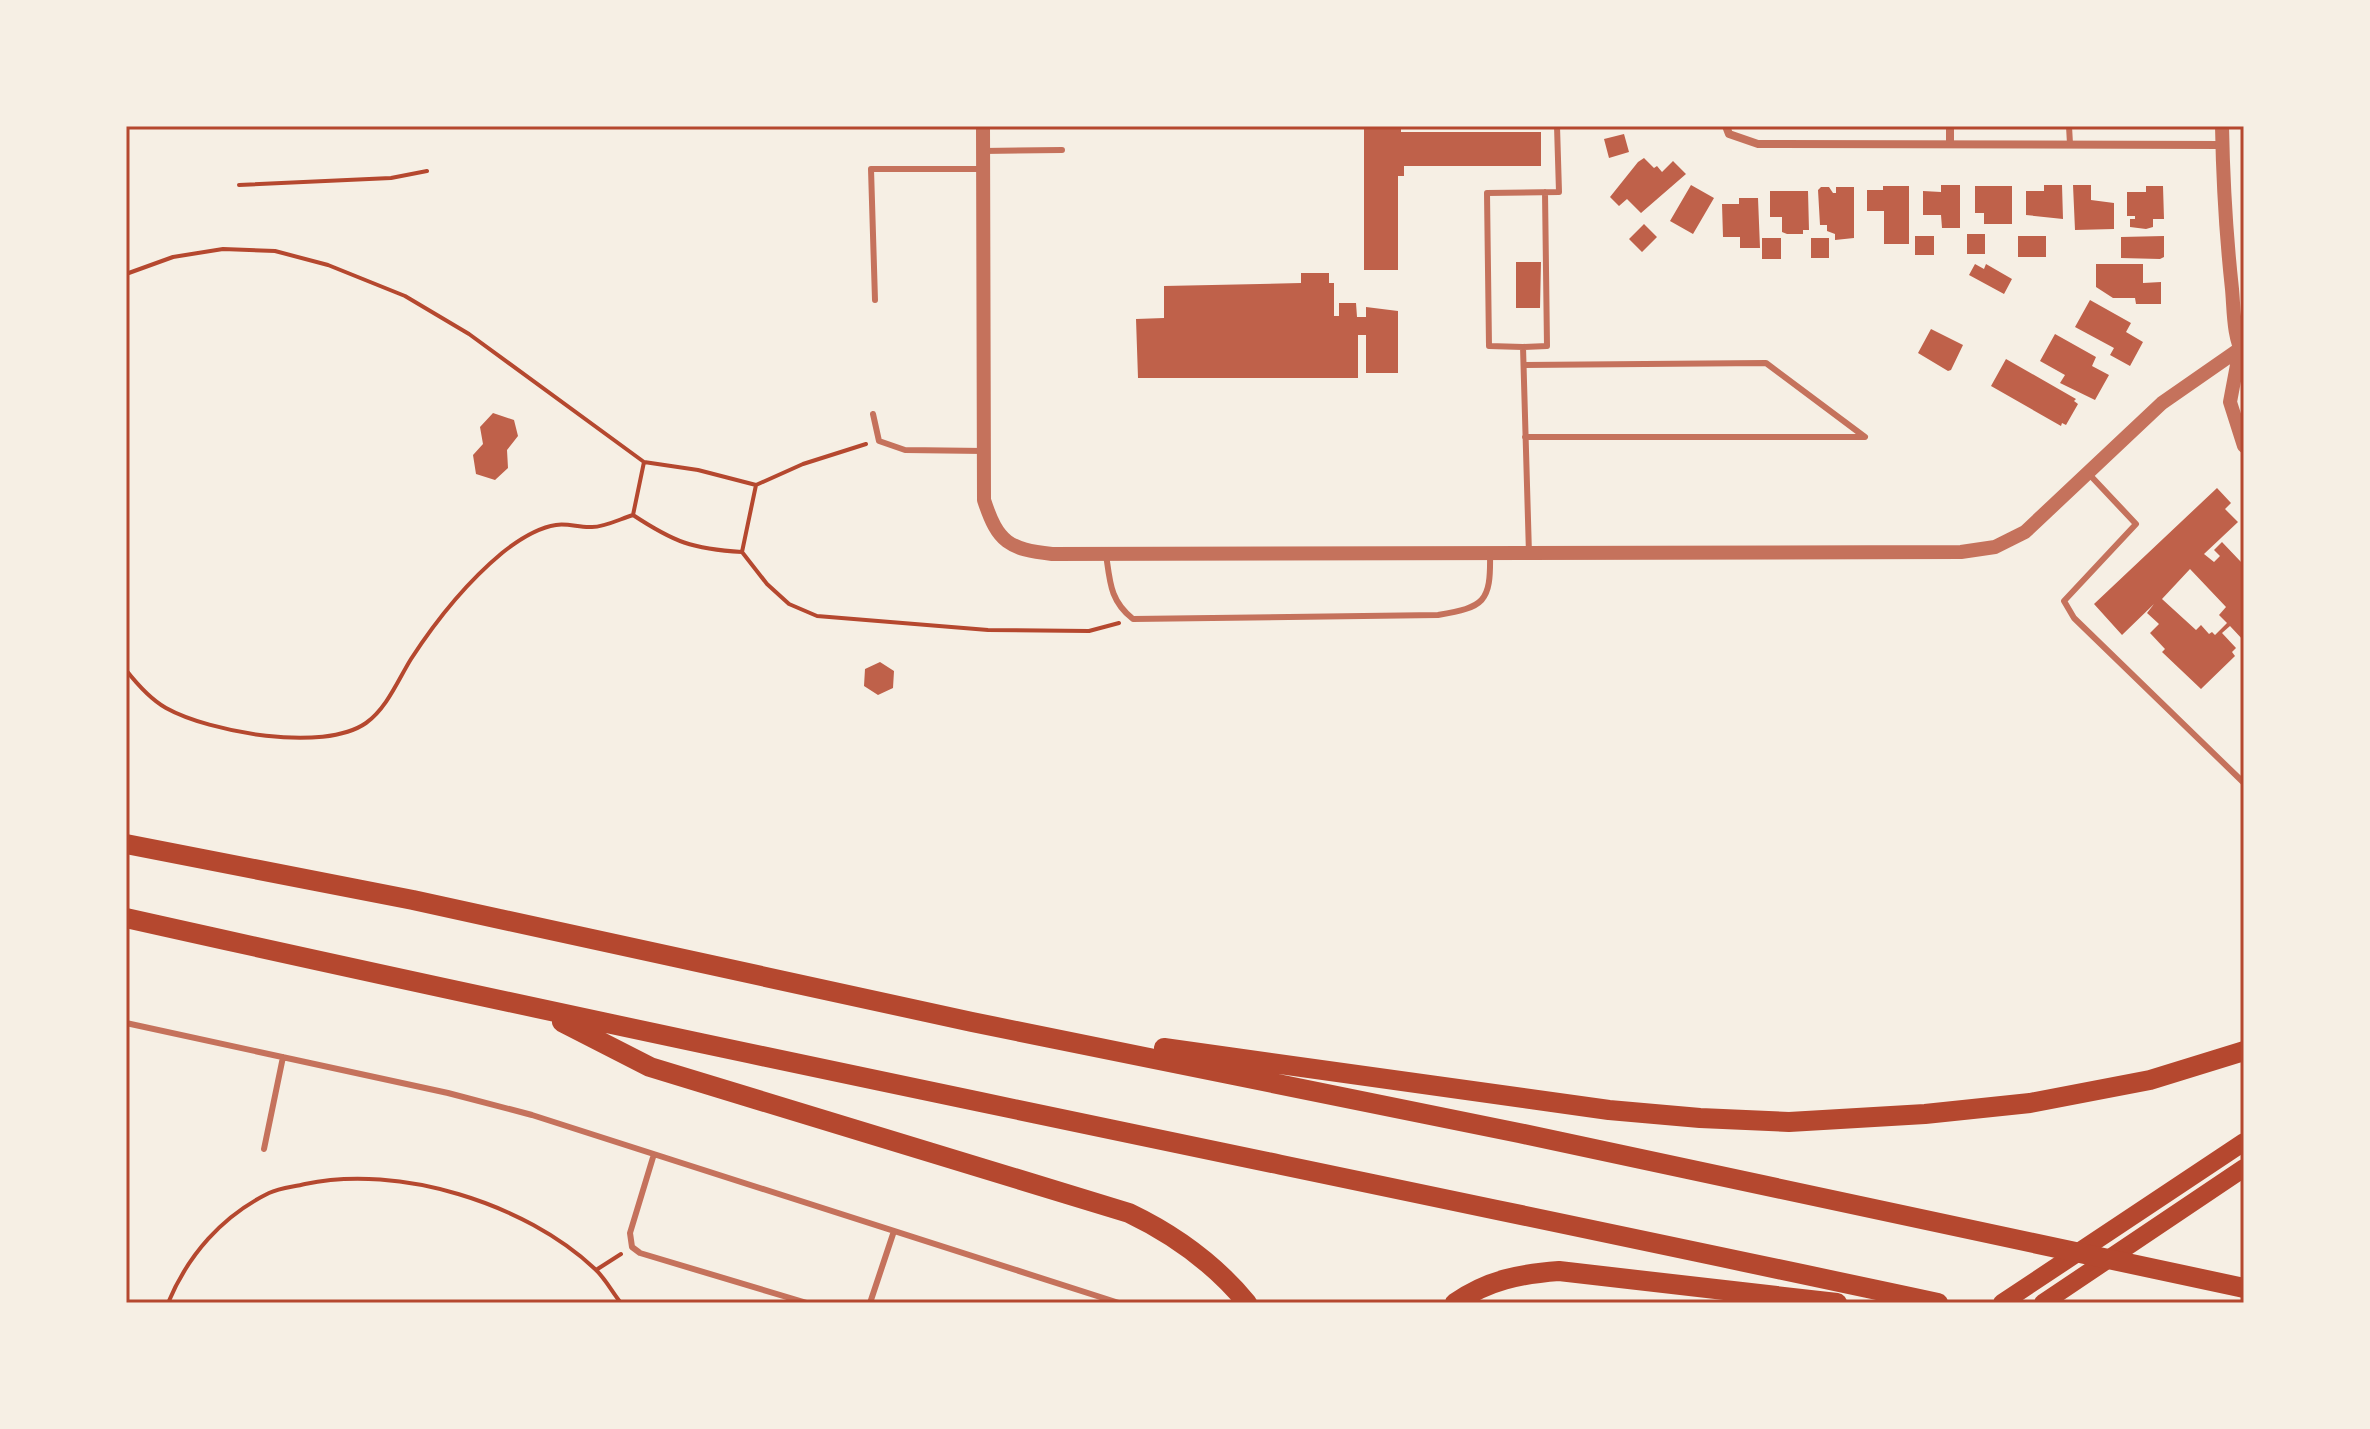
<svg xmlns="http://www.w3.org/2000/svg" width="2370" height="1429" font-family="'Roboto Condensed',sans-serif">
  <rect width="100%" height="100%" fill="#f6efe4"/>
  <path fill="#bf614a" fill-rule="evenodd" d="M1364 126H1401V132H1541V166H1404V176H1398V270H1364Z
    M1624 134 1629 152 1609 158 1604 139Z
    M1644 158 1654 168 1657 166 1662 172 1673 161 1686 174 1641 213 1627 199 1619 206 1610 197 1638 162Z
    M1691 185 1714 198 1693 234 1670 221Z
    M1941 185H1960V228H1942L1941 215H1923V191L1941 192Z
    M2044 185H2062L2063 219 2026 215V191H2044Z
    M2073 185H2091V200L2114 203V229L2075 230Z
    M1883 186H1909V244H1884V211H1867V190H1883Z
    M1975 186H2012V224H1984V213H1975Z
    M2146 186H2163L2164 219H2153V227L2146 229 2130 227V219H2135V216H2127V192H2146Z
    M1821 187H1829L1833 193H1836V187H1854V238L1835 240V234L1827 231V225H1820L1818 190Z
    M1770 191H1808L1809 230H1803V234H1787L1782 232V217H1770Z
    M1739 198H1758L1760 248H1740V237H1723L1722 204H1739Z
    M1644 224 1657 237 1642 252 1629 239Z
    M1967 234H1985V254H1967Z
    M1915 236H1934V255H1915Z
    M2018 236H2046V257H2018Z
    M2164 236V257L2160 259 2121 258V237Z
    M1762 238H1781V259H1762Z
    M1811 238H1829V258H1811Z
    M1516 262H1541L1540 308H1516Z
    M1975 264 1984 269 1986 264 2012 279 2004 294 1969 275Z
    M2096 264H2143V283L2161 282V304H2136L2135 298H2113L2096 287Z
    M1301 273H1329V283H1334V316H1339V303H1356L1357 317H1366V307L1398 311V373H1366V335H1358V378H1138L1136 319 1164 318V286L1301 283Z
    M2090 300 2131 323 2126 332 2143 342 2130 366 2110 355 2114 348 2075 327Z
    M1931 329 1963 345 1951 370 1948 371 1918 353Z
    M2055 334 2096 357 2092 366 2109 375 2095 400 2060 383 2065 375 2040 361Z
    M2006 359 2076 399 2074 401 2078 404 2066 425 2062 423 2061 426 1991 386Z
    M493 413 514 420 518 436 507 450 508 468 495 480 476 474 473 455 483 444 480 427Z
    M2217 488 2231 503 2225 509 2238 522 2204 554 2214 562 2220 556 2214 550 2222 542 2241 562 2244 559V641L2230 626 2222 633 2236 648 2232 652 2235 656 2201 689 2162 652 2165 649 2150 633 2159 624 2147 613 2154 604 2122 635 2094 604ZM2190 569 2226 607 2219 615 2227 623 2215 635 2212 632 2209 634 2201 625 2196 630 2162 599Z
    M880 662 894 671 893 688 878 695 864 686 865 669Z"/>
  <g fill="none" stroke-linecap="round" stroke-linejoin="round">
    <path stroke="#b5482f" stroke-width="4" d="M239 185 391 178 427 171
      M126 274 173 257 223 249 275 251 328 265 405 296 469 334 644 462
      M644 462 698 470 756 485 742 552C692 549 674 542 633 515Z
      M756 485 803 464 866 444
      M742 552 767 584 789 604 817 616 988 630 1089 631 1119 623
      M126 670C137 684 150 699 166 708 209 732 323 753 366 723 387 708 398 680 411 659 437 619 466 583 502 553 517 541 536 528 556 525 568 523 580 528 592 527 605 527 620 519 633 515
      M596 1270 621 1254
      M168 1303C188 1255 222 1216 269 1193 280 1188 293 1187 305 1184 399 1164 525 1203 595 1269 605 1278 612 1292 621 1303"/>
    <path stroke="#c5725c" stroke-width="6" d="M2069 126 2070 144
      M983 151 1062 150
      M875 300 871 169H983
      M1523 347 1547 346 1545 192
      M1524 365 1766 363 1865 437H1525
      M873 414 879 441 905 450 984 451
      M2088 473 2136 524 2064 601 2074 618 2244 783
      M1106 554C1110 582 1110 601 1133 619L1438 615C1484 607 1491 603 1490 554
      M1529 554 1523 347 1489 346 1487 193 1559 192 1557 126
      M126 1023 448 1093 532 1115 1119 1303
      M264 1149 283 1057
      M654 1154 630 1233 632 1247 640 1253 807 1303
      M870 1303 894 1231"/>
    <path stroke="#c5725c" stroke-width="8" d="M1726 126 1729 134 1758 144 2222 145
      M1950 126V144"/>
    <path stroke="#c5725c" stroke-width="14" d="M983 126 984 500C998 543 1009 549 1052 554L1961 552 1995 547 2025 532 2162 403 2244 346
      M2222 126C2223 181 2226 234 2232 289 2234 310 2233 338 2244 356
      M2240 349 2230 402 2244 446"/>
    <path stroke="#b5482f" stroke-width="18" d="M2002 1303 2244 1142
      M2043 1303 2244 1168"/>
    <path stroke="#b5482f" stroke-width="20" d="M126 844 413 900 972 1022 1519 1133 2244 1288
      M126 918C729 1053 1334 1174 1938 1303
      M562 1022 650 1067 1129 1213C1175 1235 1214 1263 1247 1303
      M1164 1048 1609 1110 1700 1118 1789 1122 1925 1114 2030 1103 2150 1080 2244 1051
      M1455 1303C1488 1280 1520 1274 1559 1271L1837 1303"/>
  </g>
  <rect width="2370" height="1429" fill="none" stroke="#f6efe4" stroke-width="256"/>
  <rect x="128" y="128" width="2114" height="1173" fill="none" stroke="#b5482f" stroke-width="3"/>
</svg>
